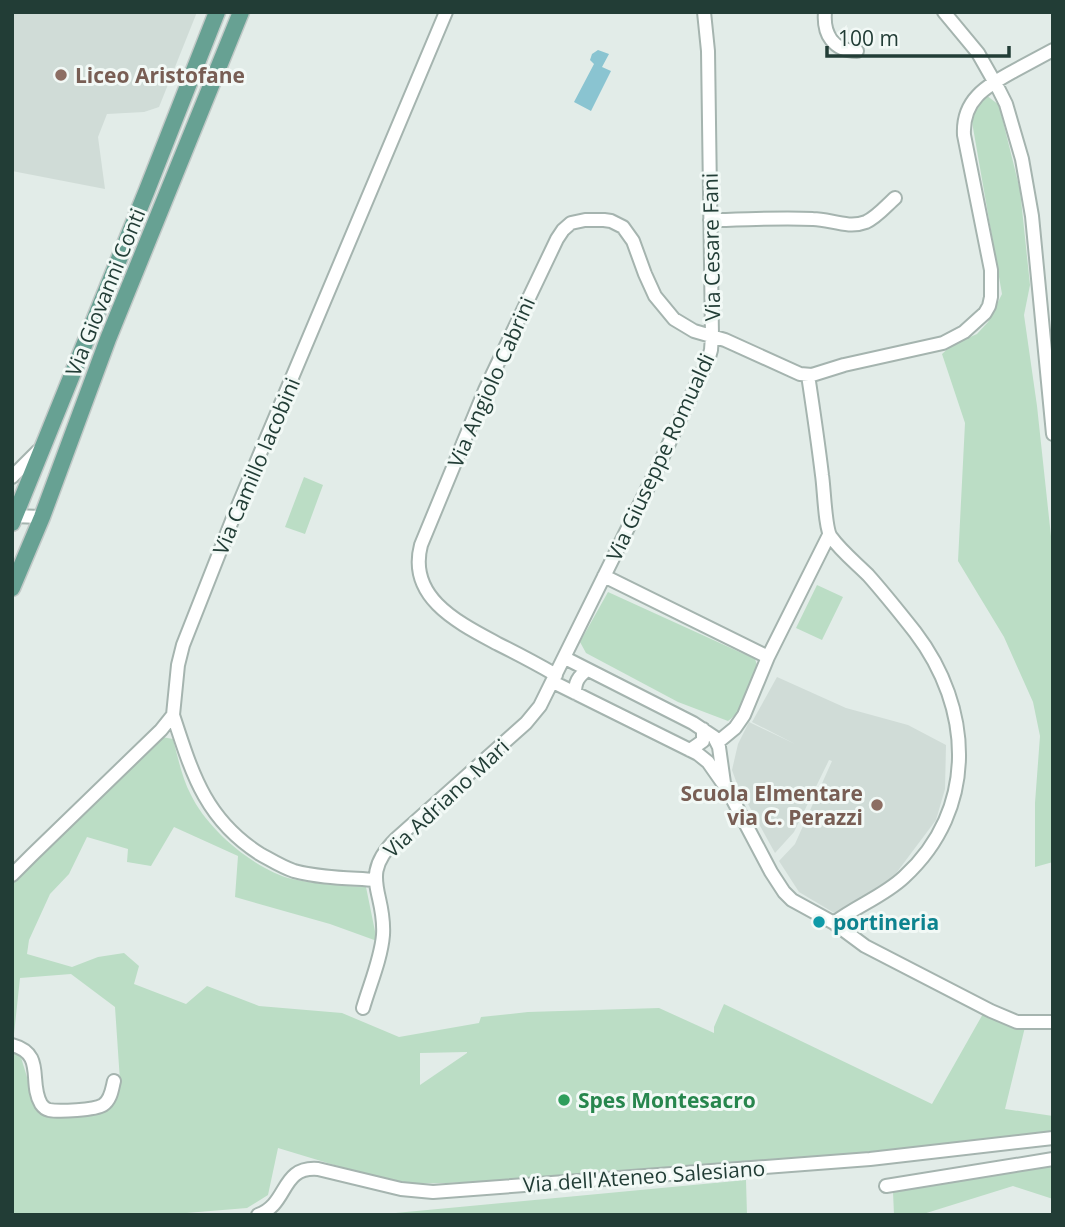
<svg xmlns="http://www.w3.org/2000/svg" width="1065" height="1227" font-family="'Open Sans',sans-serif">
  <rect width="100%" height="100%" fill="#e2ece8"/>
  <path fill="#d0dcd7" d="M12 12H197L159 107 144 112 107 114 98 137 105 189 12 171Z
    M777 677 846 708 908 725 946 745 945 789 936 820 894 876 836 914 799 892 779 861 795 844 832 761 829 760 794 832 775 853 737 784 732 770 738 744 749 722 795 744 752 722Z"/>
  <path fill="#bbddc5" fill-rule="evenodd" d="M986 95 999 105 1020 190 1030 285 1024 315 1037 406 1053 555V862L1035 867V803L1040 736 1033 702 1004 637 958 561 965 423 942 354 952 345 977 334 988 322 1002 294 972 122 976 105Z
    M304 477 323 485 305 534 285 527Z
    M817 585 843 597 822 640 796 628Z
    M608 592 755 659 758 668C751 687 745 709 728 721L678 702 586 653 580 642Z
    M162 737 173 739C178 758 182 778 191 795 208 830 254 869 292 879 316 884 342 886 366 887L377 941 330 924 235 897 238 856 174 827 151 866 127 862 128 849 87 837 69 874 50 894 29 940 27 954 72 967 98 957 124 953 139 966 134 984 186 1004 207 986 259 1006 342 1013 399 1037 479 1023 481 1017 528 1012 659 1008 714 1033V1027L724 1004 932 1104 984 1012 1025 1027 1005 1109 1053 1116V1135L881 1155 769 1159 759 1162 591 1176 447 1183 397 1184 278 1148 268 1195 247 1208 162 1215H12V1053L20 1054 36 1107H108L120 1081 115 1007 71 974 20 978 14 1034H12V883L16 876ZM467 1052V1053L420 1085V1053Z
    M1053 1162V1199L1013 1186 920 1215H894L893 1192Z
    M746 1180 747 1215H374Z"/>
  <path fill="#8ac4d1" d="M598 50 609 54 602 67 611 71 591 111 574 102 594 64 590 60 592 54Z"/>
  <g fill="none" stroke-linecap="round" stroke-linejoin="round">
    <g stroke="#a5b4af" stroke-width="16">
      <path id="minor" d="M825 12C823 34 833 51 857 51
        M944 12 978 53 999 90 1006 104 1022 159 1032 216 1053 434
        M710 220C744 220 778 217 813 219 830 219 848 229 866 222 877 217 886 206 895 198
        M808 375C813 408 818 442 822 475 824 487 825 529 831 537 841 551 856 563 868 575 884 593 900 613 915 632 973 708 978 809 904 877 884 896 856 906 834 923
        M12 477 38 451
        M12 516 42 517
        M604 576 768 657
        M565 658 693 723 714 737 719 747 724 783 771 872 784 892 792 900 834 923 865 946 991 1011 1017 1022H1053
        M556 675C537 664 518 654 498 644 459 623 407 598 421 545L485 390 557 239 563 230 571 223 585 220H604L611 221 623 227 633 241 645 274 655 296 674 319 694 331 725 340 800 374 812 375 844 365 943 343 964 332 985 313 989 306 991 297V270L964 135C962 99 987 86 1014 71 1027 64 1040 57 1053 50
        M553 682 698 754 708 762 722 782
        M575 693C575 682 578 677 587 670
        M173 715C192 773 205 819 260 854 271 860 282 867 294 871 320 878 348 878 375 880
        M718 742 735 728 744 715 768 657 829 535
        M690 750 703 741V729
        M12 875 32 855 161 730 173 715 178 665 183 645 235 513 446 12
        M363 1008C370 984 381 959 383 935 386 892 358 877 396 839L526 723 540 706 658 467 709 357 711 350 712 336 708 51 704 12
        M12 1045C46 1054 28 1082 41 1104 43 1107 45 1109 49 1110 59 1112 95 1110 103 1105 111 1100 112 1089 114 1081
        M886 1186 1053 1159
        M258 1215C289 1204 280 1166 318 1169L401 1189 433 1192 870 1159 1053 1138"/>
    </g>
    <g stroke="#c1c9c7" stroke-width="19">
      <path id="major" d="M12 523 147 190 217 12
        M12 588 42 517 108 339 241 12"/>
    </g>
    <use href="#minor" stroke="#fff" stroke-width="12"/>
    <use href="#major" stroke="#67a193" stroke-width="16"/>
  </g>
  <g fill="#8d6e63" stroke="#f2f9f6" stroke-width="2.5">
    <circle cx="61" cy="75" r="7"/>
    <circle cx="877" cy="805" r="7"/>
  </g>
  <circle fill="#0f9aa8" stroke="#f2f9f6" stroke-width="2.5" cx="819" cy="922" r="7"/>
  <circle fill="#2e9e5b" stroke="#f2f9f6" stroke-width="2.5" cx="564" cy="1100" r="7"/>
  <g text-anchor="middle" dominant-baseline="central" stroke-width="6" stroke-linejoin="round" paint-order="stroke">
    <g font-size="21" font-weight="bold" fill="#785e54" stroke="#f2f9f6" text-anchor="start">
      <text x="75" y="75">Liceo Aristofane</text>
      <text x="863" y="793" text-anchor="end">Scuola Elmentare<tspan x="863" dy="24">via C. Perazzi</tspan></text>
    </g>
    <g font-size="21" fill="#223d36" stroke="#f2f9f6">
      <text transform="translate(711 247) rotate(-91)">Via Cesare Fani</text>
      <text transform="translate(105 292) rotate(-68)">Via Giovanni Conti</text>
      <text transform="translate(491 382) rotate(-66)">Via Angiolo Cabrini</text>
      <text transform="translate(660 457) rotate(-65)">Via Giuseppe Romualdi</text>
      <text transform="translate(256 466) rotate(-67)">Via Camillo Iacobini</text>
      <text transform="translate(446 798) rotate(-43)">Via Adriano Mari</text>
      <text transform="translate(644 1176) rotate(-4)">Via dell'Ateneo Salesiano</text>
    </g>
    <g font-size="21" font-weight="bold" fill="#0d838f" stroke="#f2f9f6" text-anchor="start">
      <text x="833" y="922">portineria</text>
    </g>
    <g font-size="21" font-weight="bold" fill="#27864d" stroke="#f2f9f6" text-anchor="start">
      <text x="578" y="1100">Spes Montesacro</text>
    </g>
  </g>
  <rect width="1065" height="1227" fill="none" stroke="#223d36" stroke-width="28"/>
  <path d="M827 46v10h182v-10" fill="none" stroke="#223d36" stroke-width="3.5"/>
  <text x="838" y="46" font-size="21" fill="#223d36" stroke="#f2f9f6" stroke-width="5" paint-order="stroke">100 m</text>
</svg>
